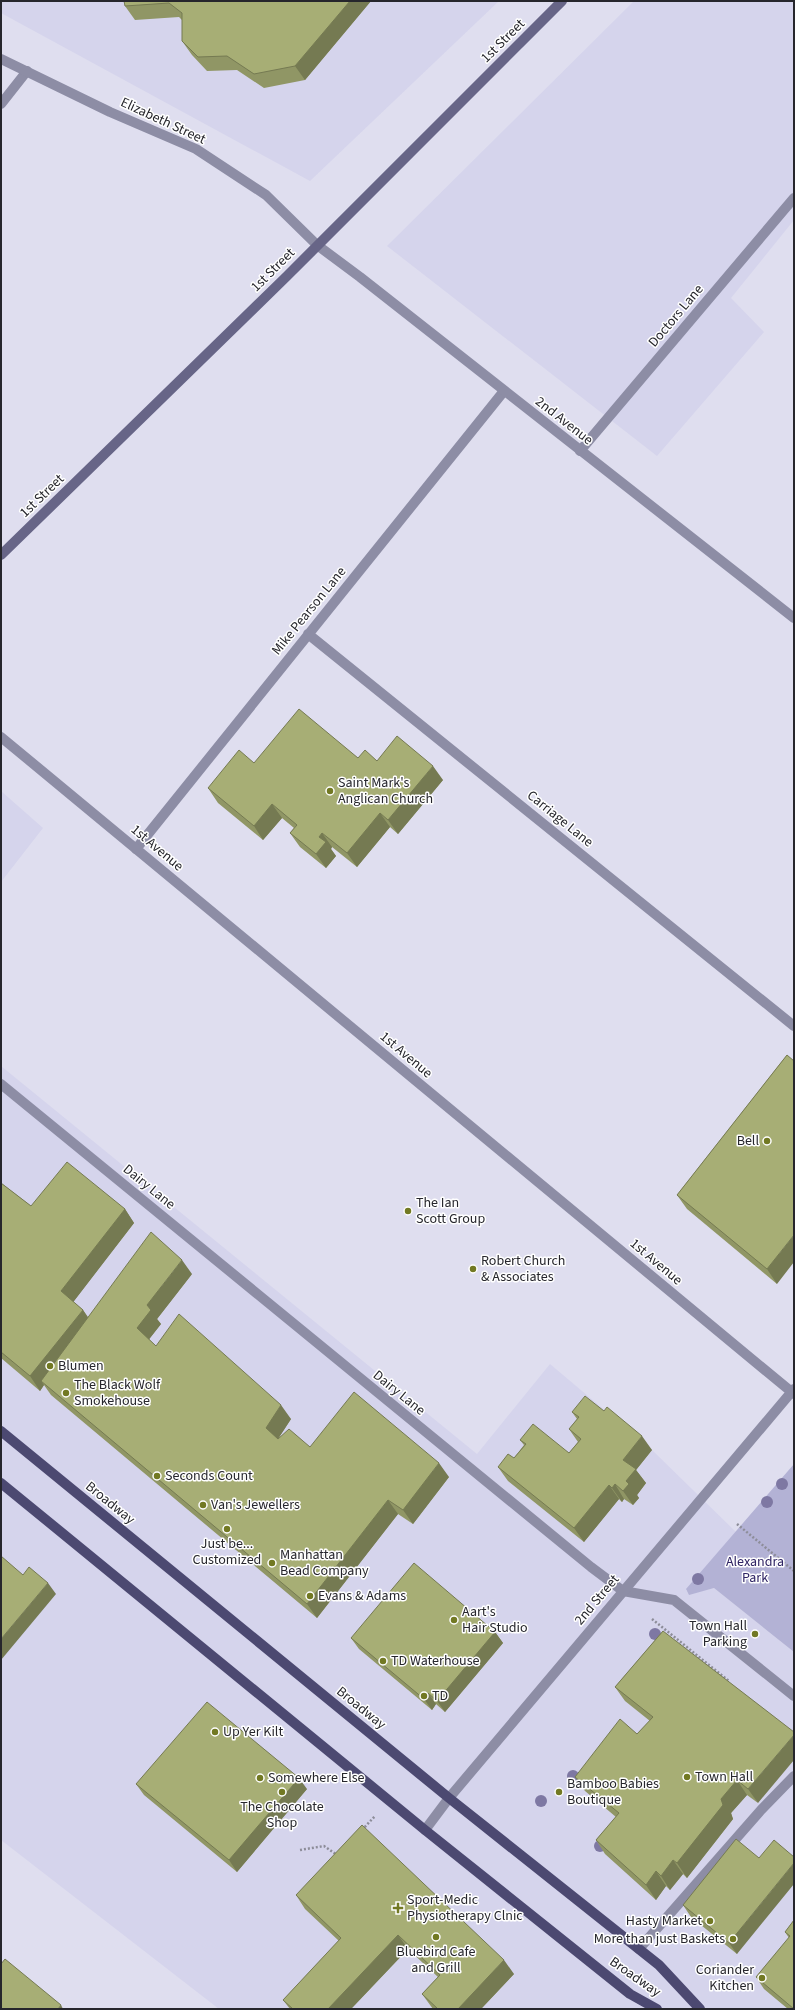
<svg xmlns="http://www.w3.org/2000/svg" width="795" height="2010" font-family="'Source Sans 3',sans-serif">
  <rect width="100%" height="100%" fill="#dfdeef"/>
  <path fill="#d5d4ec" d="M1 1H499L310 181 1 13Z
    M634 1H794V220L731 298 764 332 657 456 387 246Z
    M1 791 43 828 1 882Z
    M1 1066 477 1454 550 1364 652 1450 736 1532 686 1590 689 1594 714 1588 794 1652V2009H219L1 1840Z"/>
  <path fill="#b3b2d5" d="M794 1464V1652L714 1588 689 1595 686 1589Z"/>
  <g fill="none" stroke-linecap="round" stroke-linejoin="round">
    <path stroke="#8d8d99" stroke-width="2.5" stroke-dasharray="2 2" stroke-linecap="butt" d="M737 1524 794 1571
      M652 1619 729 1681
      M362 1830 375 1816
      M300 1850 324 1846 337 1855"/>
    <path stroke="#8d8da5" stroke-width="10" d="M1 104 27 71
      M580 451 794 198
      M308 634 794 1026
      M136 849 504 391
      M1 1084 591 1567 623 1591 674 1600 794 1696
      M639 1949 761 1810 794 1776"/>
    <path stroke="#8d8da5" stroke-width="10" d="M1 59 110 112 196 149 266 195 317 245 360 277 794 618
      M1 737 794 1394
      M425 1830 449 1798 794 1389"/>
    <path stroke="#676587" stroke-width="10" d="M1 555 287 276 562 1"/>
    <path stroke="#4c4971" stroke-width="10" d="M1 1431 449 1798 659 1965 700 2009
      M1 1483 425 1830 630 1994 657 2009"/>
  </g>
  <g fill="#7e78a3">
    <circle cx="782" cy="1484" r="6"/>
    <circle cx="767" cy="1502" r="6"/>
    <circle cx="698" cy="1579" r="6"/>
    <circle cx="655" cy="1634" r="6"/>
    <circle cx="573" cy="1776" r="6"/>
    <circle cx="541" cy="1801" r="6"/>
    <circle cx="600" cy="1846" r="6"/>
  </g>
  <path fill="#909665" d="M124 1H371L305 80 264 88 237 70 207 71 192 55 182 41V20L179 17 135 20 125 6Z
    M358 758 377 761 443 780 398 834 390 827 357 867 332 847 331 849 336 856 326 868 300 847 290 833 294 828 282 818 263 840 218 803 208 788 254 763Z
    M787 1055 777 1284 687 1209 677 1195Z
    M1 1183 31 1206 125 1209 134 1223 73 1302 83 1310 88 1317 192 1274 157 1319 161 1324 149 1339 156 1346 291 1419 278 1439 310 1447 449 1477 413 1524 398 1514 317 1618 51 1395 44 1385 40 1391 1 1358Z
    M572 1412 652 1450 636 1470 646 1483 637 1495 639 1498 633 1505 624 1499 622 1502 619 1499 584 1542 508 1481 498 1467 514 1458 524 1445 520 1440 569 1453 578 1442 569 1429 577 1419Z
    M663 1631 758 1803 747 1795 731 1813 733 1819 687 1878 683 1874 670 1890 666 1886 656 1900 605 1854 596 1840 616 1817 585 1791 575 1777 637 1734 650 1721 625 1701 615 1687Z
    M495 1632 503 1643 445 1712 436 1704 432 1710 359 1649 351 1638Z
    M136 1784 307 1789 237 1872 144 1795Z
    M759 1858 737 1954 691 1917 683 1905Z
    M296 1895 514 1974 481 2009H433L422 1994 438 1977 408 1949 351 2009H290L283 2000 339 1941 305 1909Z
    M794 1920V2009H788L764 1989 756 1977 789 1938 785 1932Z"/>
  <path fill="#757a52" d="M350 1H371L305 80 295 66Z
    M433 766 443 780 398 834 388 820Z
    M272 804 282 818 263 840 254 826Z
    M380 813 390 827 357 867 347 853Z
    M322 833 332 847 331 849 336 856 326 868 316 854 319 837Z
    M125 1209 134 1223 71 1305 61 1291Z
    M794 1235V1262L777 1284 767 1269Z
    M182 1260 192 1274 157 1319 161 1324 147 1342 137 1328 147 1305Z
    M83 1310 92 1324 41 1381 44 1385 40 1391 30 1376Z
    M281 1405 291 1419 276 1442 266 1428Z
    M642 1436 652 1450 636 1470 646 1483 637 1495 639 1498 633 1505 623 1491 626 1481 623 1460Z
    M439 1463 449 1477 413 1524 403 1510Z
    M615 1484 624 1499 622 1502 612 1488Z
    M609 1485 619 1499 584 1542 574 1528Z
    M388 1500 398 1514 317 1618 307 1604Z
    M48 1583 56 1594 1 1660V1639Z
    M495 1632 503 1643 445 1712 437 1701Z
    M428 1693 436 1704 432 1710 424 1699Z
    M794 1735V1760L758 1803 748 1789Z
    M299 1778 307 1789 237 1872 229 1860Z
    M737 1780 747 1795 731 1813 733 1819 687 1878 677 1863 721 1799Z
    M673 1860 683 1874 670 1890 661 1876Z
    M794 1863V1884L737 1954 729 1943Z
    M656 1871 666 1886 656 1900 646 1885Z
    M398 1935 408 1949 351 2009H328Z
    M504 1960 514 1974 481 2009H458Z
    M61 2005 63 2009H58Z"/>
  <path fill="#a7ae75" stroke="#757a52" d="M124 1H350L295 66 254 74 227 56 198 57 182 41V13L169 3 125 6Z
    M299 709 358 758 365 750 377 761 397 736 433 766 388 820 380 813 347 853 322 833 319 837 326 842 316 854 290 833 297 825 272 804 254 826 208 788 239 750 254 763Z
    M787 1055 794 1061V1235L767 1269 677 1195Z
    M67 1162 125 1209 61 1291 83 1310 30 1376 1 1352V1183L31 1206Z
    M151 1232 182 1260 147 1305 151 1310 137 1328 156 1346 179 1314 281 1405 266 1428 278 1439 289 1429 310 1447 354 1392 439 1463 403 1510 388 1500 307 1604 41 1381Z
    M585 1396 604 1411 607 1407 642 1436 623 1460 636 1469 626 1481 629 1484 623 1491 615 1484 612 1488 609 1485 574 1528 498 1467 508 1454 514 1458 526 1444 520 1440 533 1424 569 1453 581 1439 569 1429 579 1417 572 1412Z
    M1 1556 23 1575 29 1567 48 1583 1 1639Z
    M414 1563 495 1632 437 1701 428 1693 424 1699 351 1638Z
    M663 1631 794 1732V1735L748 1789 737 1780 721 1799 723 1805 677 1863 673 1860 661 1876 656 1871 646 1885 596 1840 619 1813 575 1777 620 1719 637 1734 653 1717 615 1687Z
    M207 1702 299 1778 229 1860 136 1784Z
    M362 1825 504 1960 458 2009H438L422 1994 440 1975 398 1935 328 2009H293L283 2000 341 1938 296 1895Z
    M736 1839 759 1858 774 1840 794 1857V1863L729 1943 683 1905Z
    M794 1920V2009L756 1977 790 1936 785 1932Z
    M5 1959 61 2005 58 2009H1V1964Z"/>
  <g fill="#727923" stroke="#fff" stroke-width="1.5">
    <circle cx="330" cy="791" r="4"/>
    <circle cx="767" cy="1141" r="4"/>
    <circle cx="408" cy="1211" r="4"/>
    <circle cx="473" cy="1269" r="4"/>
    <circle cx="50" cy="1366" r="4"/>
    <circle cx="66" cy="1393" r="4"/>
    <circle cx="157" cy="1476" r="4"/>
    <circle cx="203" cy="1505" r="4"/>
    <circle cx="227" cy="1529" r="4"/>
    <circle cx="272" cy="1563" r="4"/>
    <circle cx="310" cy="1596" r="4"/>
    <circle cx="454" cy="1620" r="4"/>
    <circle cx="755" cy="1634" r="4"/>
    <circle cx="383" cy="1661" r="4"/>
    <circle cx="424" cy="1696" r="4"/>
    <circle cx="215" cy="1732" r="4"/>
    <circle cx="687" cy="1777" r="4"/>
    <circle cx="260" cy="1778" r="4"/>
    <circle cx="282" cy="1792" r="4"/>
    <circle cx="559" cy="1792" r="4"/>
    <path d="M396 1902h4v4h4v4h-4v4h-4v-4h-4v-4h4z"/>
    <circle cx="710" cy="1921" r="4"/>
    <circle cx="436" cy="1937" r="4"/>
    <circle cx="733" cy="1939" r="4"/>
    <circle cx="762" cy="1978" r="4"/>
  </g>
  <g text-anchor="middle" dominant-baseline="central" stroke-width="3" stroke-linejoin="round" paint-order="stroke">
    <g font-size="14" fill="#26262c" stroke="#fff">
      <text transform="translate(503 41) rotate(-45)">1st Street</text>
      <text transform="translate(163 121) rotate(25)">Elizabeth Street</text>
      <text transform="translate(273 270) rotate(-45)">1st Street</text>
      <text transform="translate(676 316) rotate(-50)">Doctors Lane</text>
      <text transform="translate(564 421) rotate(38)">2nd Avenue</text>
      <text transform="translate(42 496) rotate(-44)">1st Street</text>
      <text transform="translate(309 611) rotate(-51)">Mike Pearson Lane</text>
      <text transform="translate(560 819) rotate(39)">Carriage Lane</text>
      <text transform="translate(157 848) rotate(40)">1st Avenue</text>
      <text transform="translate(406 1055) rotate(40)">1st Avenue</text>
      <text transform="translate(149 1187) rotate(39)">Dairy Lane</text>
      <text transform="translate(656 1262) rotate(40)">1st Avenue</text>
      <text transform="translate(399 1393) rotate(39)">Dairy Lane</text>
      <text transform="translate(110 1503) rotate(39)">Broadway</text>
      <text transform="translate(597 1600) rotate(-50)">2nd Street</text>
      <text transform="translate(361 1708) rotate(39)">Broadway</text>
      <text transform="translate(635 1977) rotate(35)">Broadway</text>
    </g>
    <g font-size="14" fill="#26262c" stroke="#fff" text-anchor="start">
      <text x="338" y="783">Saint Mark's<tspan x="338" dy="16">Anglican Church</tspan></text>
      <text x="759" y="1141" text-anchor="end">Bell</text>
      <text x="416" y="1203">The Ian<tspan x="416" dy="16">Scott Group</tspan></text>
      <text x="481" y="1261">Robert Church<tspan x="481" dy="16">&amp; Associates</tspan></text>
      <text x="58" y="1366">Blumen</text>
      <text x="74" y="1385">The Black Wolf<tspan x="74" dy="16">Smokehouse</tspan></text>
      <text x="165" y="1476">Seconds Count</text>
      <text x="211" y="1505">Van's Jewellers</text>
      <text x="227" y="1544" text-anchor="middle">Just be...<tspan x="227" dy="16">Customized</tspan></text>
      <text x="280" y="1555">Manhattan<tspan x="280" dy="16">Bead Company</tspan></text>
      <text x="318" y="1596">Evans &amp; Adams</text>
      <text x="462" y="1612">Aart's<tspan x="462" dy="16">Hair Studio</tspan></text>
      <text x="747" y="1626" text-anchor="end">Town Hall<tspan x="747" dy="16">Parking</tspan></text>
      <text x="391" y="1661">TD Waterhouse</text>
      <text x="432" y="1696">TD</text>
      <text x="223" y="1732">Up Yer Kilt</text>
      <text x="695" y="1777">Town Hall</text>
      <text x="268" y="1778">Somewhere Else</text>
      <text x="567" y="1784">Bamboo Babies<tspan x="567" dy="16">Boutique</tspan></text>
      <text x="282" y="1807" text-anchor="middle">The Chocolate<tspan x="282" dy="16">Shop</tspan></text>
      <text x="407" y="1900">Sport-Medic<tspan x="407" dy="16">Physiotherapy Clnic</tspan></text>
      <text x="702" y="1921" text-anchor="end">Hasty Market</text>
      <text x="725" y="1939" text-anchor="end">More than just Baskets</text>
      <text x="436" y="1952" text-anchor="middle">Bluebird Cafe<tspan x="436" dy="16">and Grill</tspan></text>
      <text x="754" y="1970" text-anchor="end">Coriander<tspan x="754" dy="16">Kitchen</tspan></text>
    </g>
    <g font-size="14" fill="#2f2464" stroke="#fff">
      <text x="755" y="1562">Alexandra<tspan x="755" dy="16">Park</tspan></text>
    </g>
  </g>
  <rect width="795" height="2010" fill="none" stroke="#26262c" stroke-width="4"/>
</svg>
